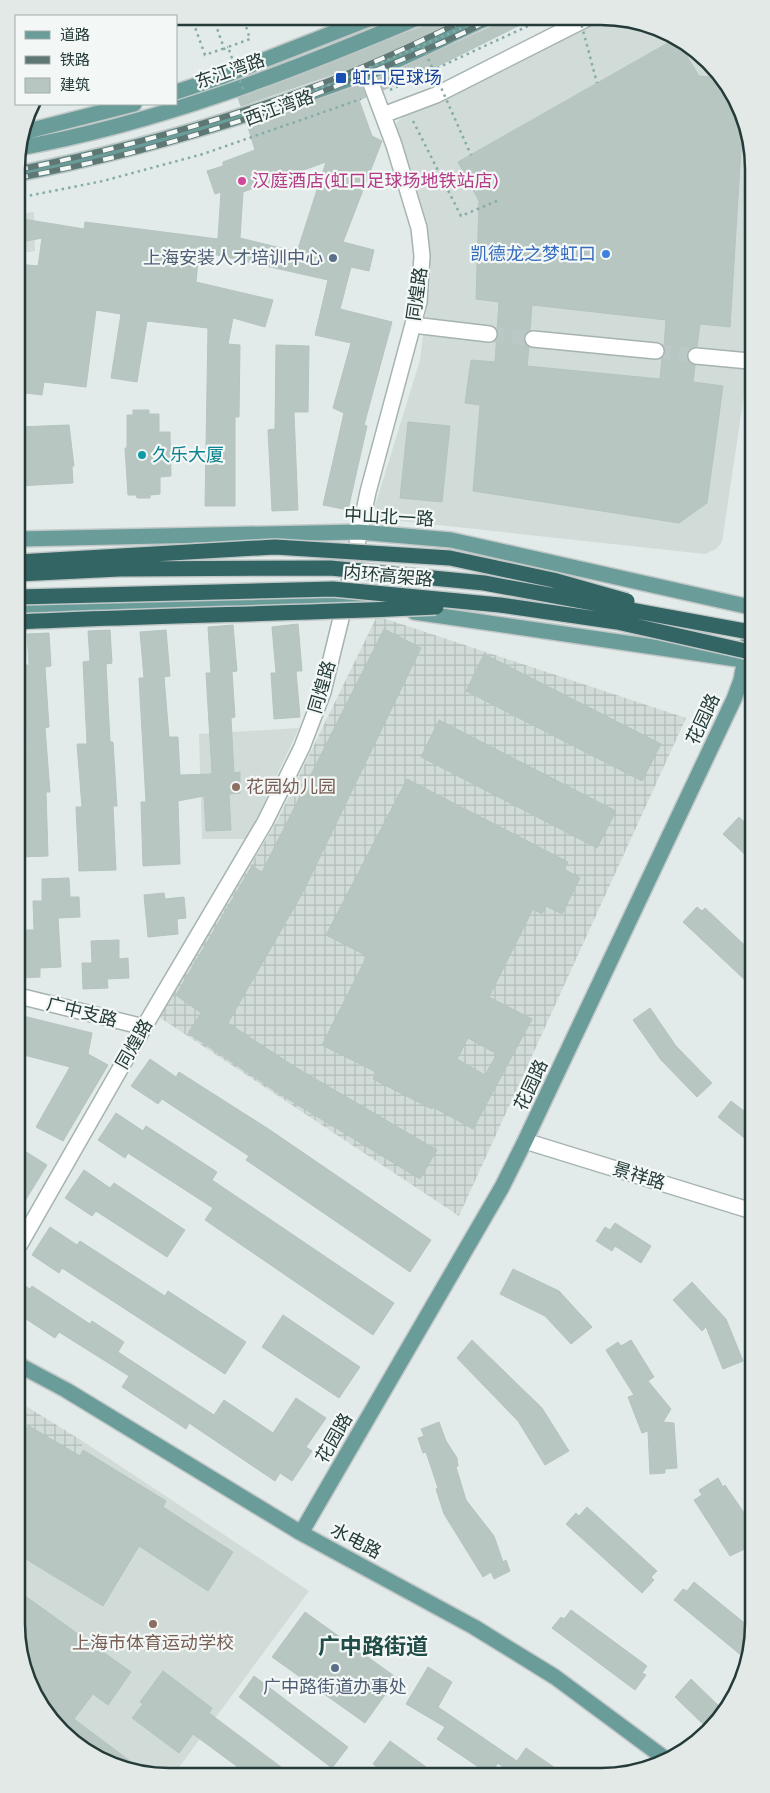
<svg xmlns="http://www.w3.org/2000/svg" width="770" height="1793" font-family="Karla,'Noto Sans SC',sans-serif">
  <defs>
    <pattern id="industrial-grid" width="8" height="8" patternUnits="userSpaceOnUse" patternTransform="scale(1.25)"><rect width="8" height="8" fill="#d1dbd8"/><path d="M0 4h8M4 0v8" fill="none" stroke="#b3bdba"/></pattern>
  </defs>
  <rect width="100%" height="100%" fill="#e2ebe9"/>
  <path fill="#d1dbd8" d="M598 19H631L702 54 728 84 748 129 749 362 722 542 716 549 705 554 382 519 376 515 375 506 420 360 431 272 425 221 396 131 397 122 409 112 495 73Z
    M34 212 35 251 17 254V214Z
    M299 728 247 839H202L199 734Z
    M84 1442 309 1591 174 1774H139L68 1739 37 1701 22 1664 21 1543Z"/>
  <path fill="url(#industrial-grid)" d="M377 616 686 718 459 1216 159 1017 277 821Z
    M21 1403 84 1442 21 1543Z"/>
  <path fill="#b8c6c2" stroke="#b5c4c1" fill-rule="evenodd" d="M426 18H464L363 64 241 106 238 98 421 27Z
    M496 18 532 19 418 76 383 90 379 78 491 27Z
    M673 40 679 43 699 76 722 78 728 84 743 118 730 327 700 324 697 347 692 348 687 355 688 360 695 365 693 382 723 386 707 503 679 523 473 491 480 405 465 403 471 360 495 362 499 302 476 299 479 201 458 162ZM532 305 666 320 664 346 665 352 662 358 660 379 527 366 529 347 524 339 530 330Z
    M361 85 366 97 359 100 372 136 382 141 343 242 374 250 369 271 351 267 340 309 392 322 364 425 367 426 348 510 323 505 344 413 333 408 351 343 315 335 328 280 199 251 196 282 273 300 265 327 233 318 228 344 240 345 239 417H235V506H205L208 328 147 321 137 382 111 378 121 314 96 310 86 387 44 382 42 395 17 392V264L38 266 42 238 17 243V218L84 229 85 222 218 239 221 192 215 194 207 171 223 166V162L255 150 247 124ZM326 162 297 252 240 238 243 192Z
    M276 345 309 346 308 412H294L298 510 272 511 268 430 275 429Z
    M133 410H149V414H159V432H170L171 476 160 477V494L150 495V498H137L136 495H128L125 448H127V415H133Z
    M408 422 450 426 442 502 400 498Z
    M69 425 74 466H72L73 483 18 486 17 427Z
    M298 624 302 671H296L300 717 274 719 271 673H276L272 627Z
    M233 625 237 671 232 672 235 717 231 718 234 773 240 772V793L229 794 231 830 206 831 204 796 178 801 180 864 143 866 141 802H146L139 678H144L140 632 166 630 170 676 164 677 169 737H178L180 775 212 774 206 673H211L208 627Z
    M384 629 421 648 303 892 228 1023 295 1067 437 1150 420 1179 275 1091 188 1033 201 1013 176 995 252 866 262 872Z
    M110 630 112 663 106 664 110 742H113L117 806H113L116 870 79 871 76 807H82L77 744H87L83 662 90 661 88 631Z
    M49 633 51 666 45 667 49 727 45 728 50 792H46L48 856 19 857V747H27L22 665H29L27 634Z
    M484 654 661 744 642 781 466 691Z
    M439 720 616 811 597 848 421 757Z
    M407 779 568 862 564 869 580 878 562 914 546 906 542 914 533 909 489 997 532 1019 473 1129 433 1107 432 1109 373 1079 376 1072 322 1045 367 956 326 935ZM468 1038 497 1054 485 1075 457 1059Z
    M739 817 751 828V860L723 834Z
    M69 878 70 897H79L80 917 58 918 61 967 40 968V977L19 978V952H24L23 930H34L33 901H42V879Z
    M164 893 165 899 184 897 186 918 177 919 178 934 148 937 144 895Z
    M697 907 702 911 705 908 751 951V973L745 980 683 922Z
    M119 940V959L128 958 129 978 107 979 108 988 83 989 82 963H92L91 941Z
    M650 1008 676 1046 712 1083 697 1097 661 1060 633 1020Z
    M19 1015 92 1033 88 1054 108 1065 63 1141 36 1127 70 1067 20 1054Z
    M150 1059 176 1077 179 1072 267 1128 431 1240 410 1272 246 1160 249 1156 162 1099 158 1104 131 1086Z
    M731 1101 752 1117V1144L718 1117Z
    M116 1113 143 1131 146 1126 217 1172 212 1180 394 1303 373 1335 205 1220 213 1208 128 1153 125 1158 98 1140Z
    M20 1148 47 1165 20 1209Z
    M84 1170 110 1188 114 1183 185 1230 167 1257 96 1211 92 1216 65 1198Z
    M615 1223 651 1246 641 1263 615 1246 612 1251 596 1241 605 1227 610 1230Z
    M50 1227 77 1245 80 1241 165 1296 168 1291 246 1342 225 1374 62 1268 59 1273 32 1255Z
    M513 1269 559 1291 592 1327 571 1344 545 1316 500 1294Z
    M692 1282 726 1319 743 1361 723 1369 706 1327 702 1331 673 1300Z
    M20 1283 30 1289 32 1286 90 1324 92 1321 124 1342 118 1352 214 1415 224 1400 273 1433 296 1398 326 1418 306 1447 312 1451 292 1481 280 1473 275 1481 189 1423 186 1429 122 1387 129 1376 59 1332 55 1338 20 1315Z
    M283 1315 360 1367 339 1398 262 1347Z
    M472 1340 542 1408 569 1451 545 1465 518 1421 457 1358Z
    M631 1340 654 1377 648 1381 671 1409 663 1422 674 1423 677 1468 665 1469V1473L650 1474 648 1431 642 1433 628 1397 634 1395 606 1350 618 1342 621 1346Z
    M439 1422 446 1441 457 1458 458 1466 456 1467 466 1500 494 1536 503 1562 506 1560 510 1571 494 1579 491 1572 483 1577 444 1514 436 1489 438 1488 426 1452 423 1453 418 1438 424 1436 421 1429Z
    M29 1426 80 1456 83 1450 166 1501 163 1507 233 1552 208 1591 139 1546 103 1606 21 1556V1431Z
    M718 1478 723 1487 725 1485 753 1526V1545L730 1556 694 1500 702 1495 699 1490Z
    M587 1507 657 1571 651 1577 654 1580 642 1593 566 1524 576 1513 579 1516Z
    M694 1582 753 1630 747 1660 674 1600 683 1589 687 1591Z
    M21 1593 131 1672 108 1705 93 1694 74 1719 134 1764 131 1770 68 1739 37 1701 22 1664Z
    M571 1610 647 1666 642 1673 646 1675 635 1690 552 1628 561 1617 564 1619Z
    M305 1612 397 1678 365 1723 272 1657Z
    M428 1667 452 1682 438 1707 517 1761 526 1748 561 1772H509L498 1763 492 1772H486L437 1739 445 1727 406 1704Z
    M163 1671 212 1708 209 1713 289 1773H246L193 1734 179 1753 132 1718 143 1704 140 1702Z
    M254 1676 348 1747 332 1768 239 1697Z
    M691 1679 724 1711 709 1730 675 1697Z
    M390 1741 433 1772 384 1773 373 1764Z"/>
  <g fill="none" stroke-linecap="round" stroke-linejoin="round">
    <path stroke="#bcc8c6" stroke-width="15" stroke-dasharray="15 8" stroke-linecap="butt" d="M489 334 533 339
      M656 351 696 356"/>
    <g stroke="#a5b3b1" stroke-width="18">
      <path id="minor" d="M383 115 436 95 586 19
        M413 325 489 334
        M533 339 656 351
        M696 356 749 361
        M19 996 144 1027
        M525 1141 752 1211
        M20 1244 144 1027 265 822 302 747 323 692 345 602 368 492 419 302 422 256 419 228 394 145 367 73"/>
    </g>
    <g stroke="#c2c8c8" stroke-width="18">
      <path id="major" d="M176 92 221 77 371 18
        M24 132 134 104
        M19 148C158 123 289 72 417 18
        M17 174C135 151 253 115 366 73 407 57 447 36 487 18
        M18 539 359 532 451 540 750 607
        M18 612 262 601 345 602 374 606
        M414 612 750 661
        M21 1366 66 1390 301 1533 474 1627 555 1677 667 1760
        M301 1533 502 1187 525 1141 734 699 741 680 750 633"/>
    </g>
    <path stroke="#85aca7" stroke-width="2.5" stroke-dasharray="2.5 4" stroke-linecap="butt" d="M213 17 225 51
      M390 90 543 19
      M413 121 461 216 497 201
      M17 198 103 181 203 154 361 99"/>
    <use href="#minor" stroke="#fff" stroke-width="15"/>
    <use href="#major" stroke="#6a9d99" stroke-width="15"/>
    <g stroke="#5e7774" stroke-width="5.5">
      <path id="rail" d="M17 170C121 149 224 120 323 83 373 64 421 41 469 18
        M17 178C138 156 257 119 372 72 413 55 454 39 493 18"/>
    </g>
    <use href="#rail" stroke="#f3f8f6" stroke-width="4" stroke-dasharray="11" stroke-linecap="butt"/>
    <g stroke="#c2c8c8" stroke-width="18" stroke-linecap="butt">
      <path id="highway-bridge" d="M18 562 275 547 450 558 553 580 627 601
        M18 574 119 569 330 568 484 583 750 632
        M18 597 333 589 500 605 617 622 750 652
        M18 622C157 615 297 614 436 607"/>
    </g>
    <path stroke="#85aca7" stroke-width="2.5" stroke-dasharray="2.5 4" stroke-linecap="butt" d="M191 16 205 55 228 47
      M580 19 597 83
      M423 47 471 155
      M243 89 228 47 250 39 243 17
      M248 114 326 86 486 18"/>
    <use href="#highway-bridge" stroke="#326563" stroke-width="15"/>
  </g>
  <rect fill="#1a4fb4" stroke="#f3f8f6" stroke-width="2" x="335" y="72" width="12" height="12" rx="2.5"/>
  <circle fill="#d1479c" stroke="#f3f8f6" stroke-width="2" cx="242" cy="181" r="5"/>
  <circle fill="#3f7fe0" stroke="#f3f8f6" stroke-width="2" cx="606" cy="254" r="5"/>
  <g fill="#5c6f8a" stroke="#f3f8f6" stroke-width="2">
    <circle cx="333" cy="258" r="5"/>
    <circle cx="335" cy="1668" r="5"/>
  </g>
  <circle fill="#0f9aa8" stroke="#f3f8f6" stroke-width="2" cx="142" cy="455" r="5"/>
  <g fill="#8d6e63" stroke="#f3f8f6" stroke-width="2">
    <circle cx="236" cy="787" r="5"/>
    <circle cx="153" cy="1624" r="5"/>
  </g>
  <g text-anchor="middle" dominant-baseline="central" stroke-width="4.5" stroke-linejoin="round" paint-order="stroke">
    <g font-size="18" fill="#243b39" stroke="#f3f8f6">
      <text transform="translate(230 71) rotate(-19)">东江湾路</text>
      <text transform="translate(279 108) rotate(-20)">西江湾路</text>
      <text transform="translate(417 294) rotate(-82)">同煌路</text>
      <text transform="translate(389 517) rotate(3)">中山北一路</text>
      <text transform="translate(388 576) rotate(5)">内环高架路</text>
      <text transform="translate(322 687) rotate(-74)">同煌路</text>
      <text transform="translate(703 719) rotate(-65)">花园路</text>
      <text transform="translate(82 1012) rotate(14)">广中支路</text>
      <text transform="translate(134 1044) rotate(-60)">同煌路</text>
      <text transform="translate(531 1085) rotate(-65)">花园路</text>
      <text transform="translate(639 1176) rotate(17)">景祥路</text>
      <text transform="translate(334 1438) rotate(-60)">花园路</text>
      <text transform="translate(356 1541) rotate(28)">水电路</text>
    </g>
    <g font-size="18" fill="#164399" stroke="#f3f8f6" text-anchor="start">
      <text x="352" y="78">虹口足球场</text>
    </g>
    <g font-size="18" fill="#b23c85" stroke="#f3f8f6" text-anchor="start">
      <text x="252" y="181">汉庭酒店(虹口足球场地铁站店)</text>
    </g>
    <g font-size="18" fill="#366cbe" stroke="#f3f8f6" text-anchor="end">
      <text x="596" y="254">凯德龙之梦虹口</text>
    </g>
    <g font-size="18" fill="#4e5e75" stroke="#f3f8f6" text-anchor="end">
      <text x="323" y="258">上海安装人才培训中心</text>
      <text x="335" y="1687" text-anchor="middle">广中路街道办事处</text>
    </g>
    <g font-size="18" fill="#0d838f" stroke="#f3f8f6" text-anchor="start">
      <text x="152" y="455">久乐大厦</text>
    </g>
    <g font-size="18" fill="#785e54" stroke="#f3f8f6" text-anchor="start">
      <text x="246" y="787">花园幼儿园</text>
      <text x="153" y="1643" text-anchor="middle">上海市体育运动学校</text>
    </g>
    <g font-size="22" font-weight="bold" fill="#214c48" stroke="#f3f8f6">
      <text x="373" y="1647">广中路街道</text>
    </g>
  </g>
  <path d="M0 0H770V1793H0ZM169 25H601A144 144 0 0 1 745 169V1624A144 144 0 0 1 601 1768H169A144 144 0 0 1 25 1624V169A144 144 0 0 1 169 25Z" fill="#e2e9e7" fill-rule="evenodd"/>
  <path fill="none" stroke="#243b39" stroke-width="2.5" d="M169 25H601A144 144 0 0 1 745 169V1624A144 144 0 0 1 601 1768H169A144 144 0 0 1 25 1624V169A144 144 0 0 1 169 25Z"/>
  <rect x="15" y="15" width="162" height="90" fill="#f3f8f6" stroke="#a0acaa"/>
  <rect x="25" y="31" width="25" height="8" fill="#6a9d99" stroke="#a0acaa"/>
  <text x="60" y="40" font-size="15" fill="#243b39">道路</text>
  <rect x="25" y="56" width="25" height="8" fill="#5e7774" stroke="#a0acaa"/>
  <text x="60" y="65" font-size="15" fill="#243b39">铁路</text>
  <rect x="25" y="78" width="25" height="15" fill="#b8c6c2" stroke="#a0acaa"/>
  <text x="60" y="90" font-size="15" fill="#243b39">建筑</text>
</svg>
